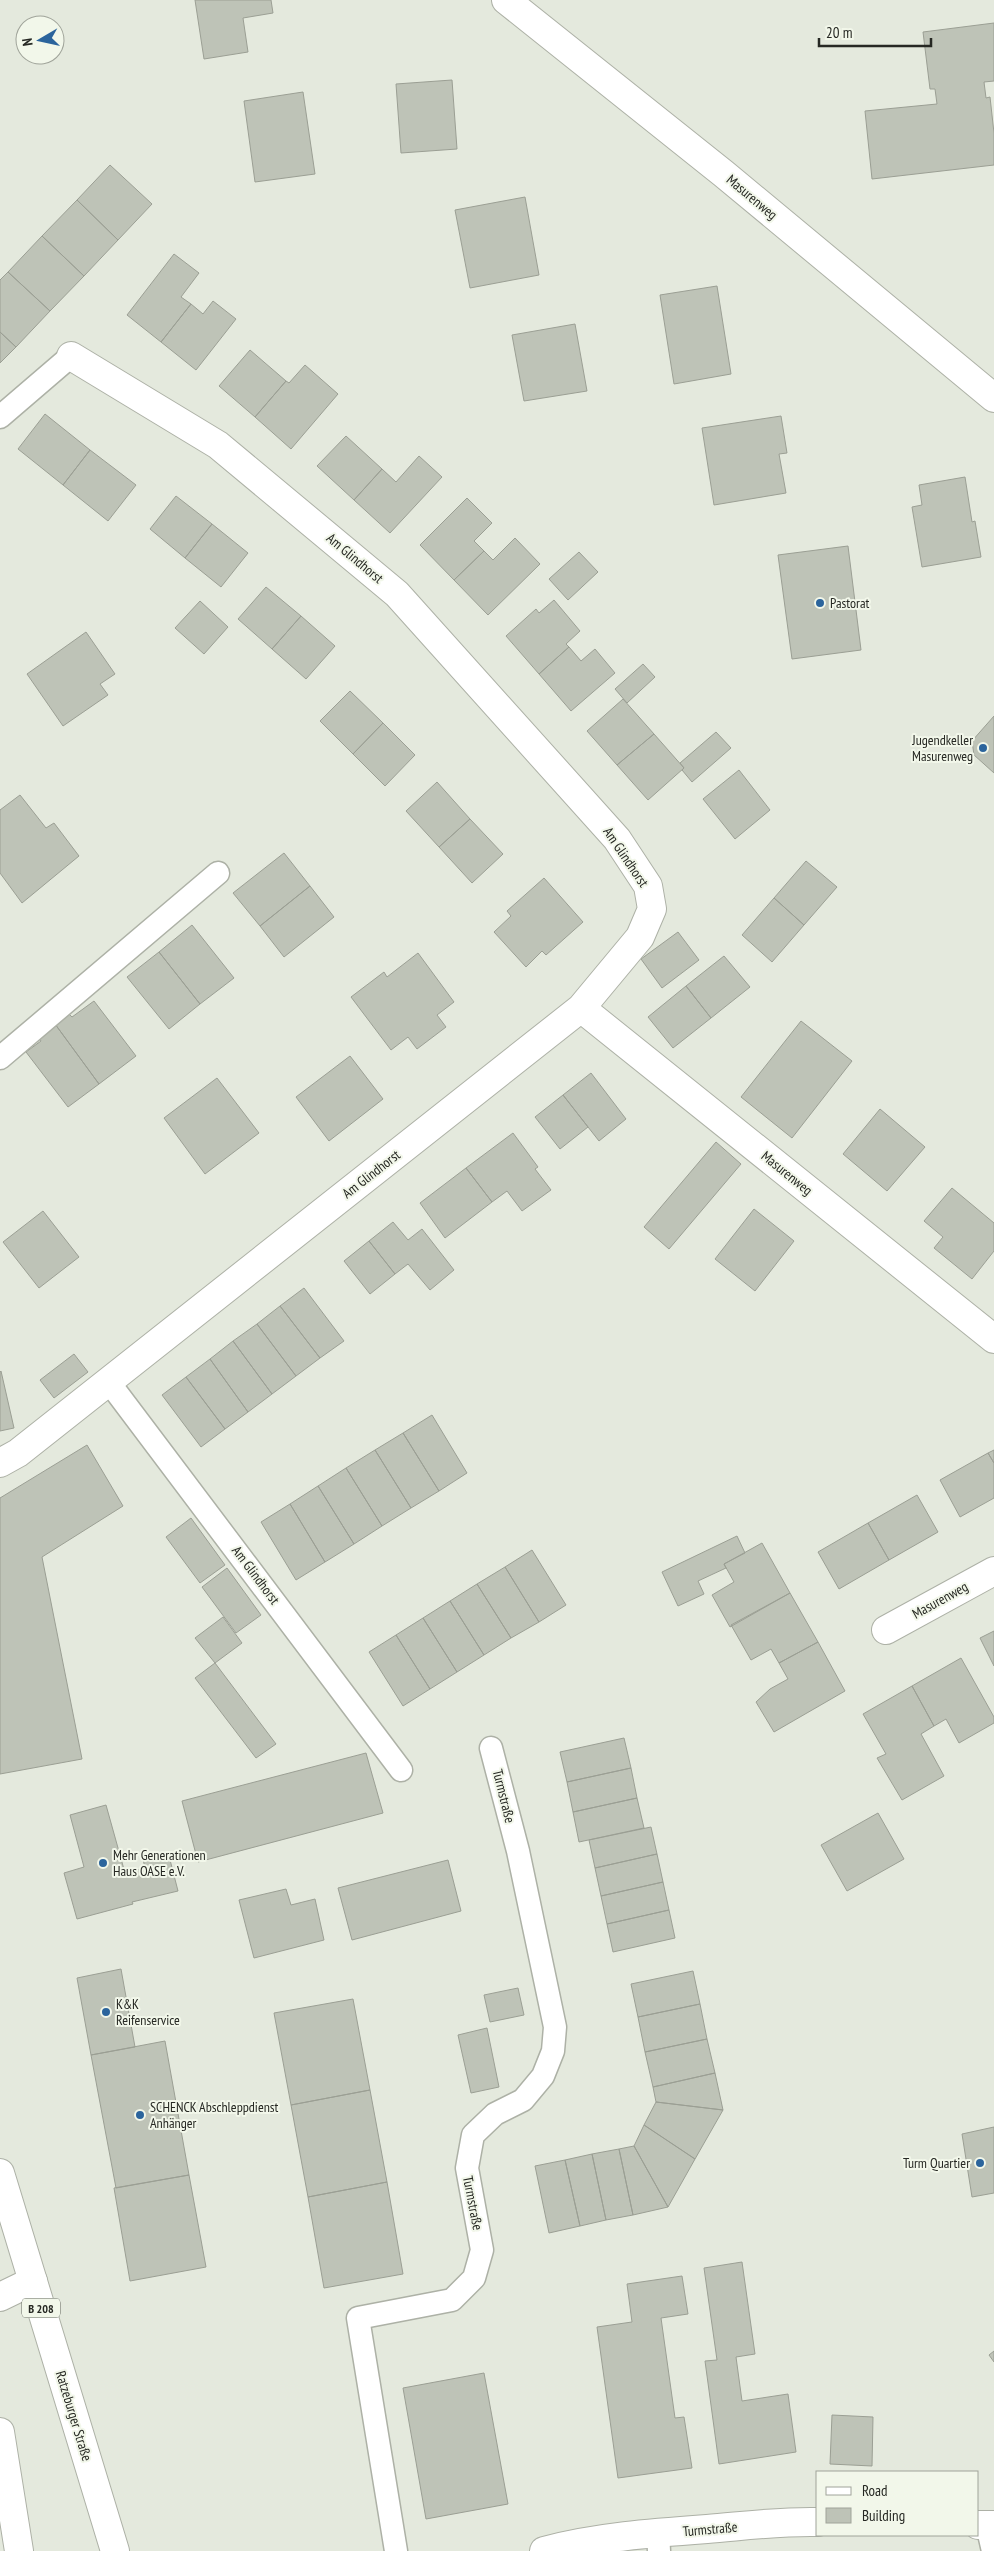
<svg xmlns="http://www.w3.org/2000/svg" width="994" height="2551" font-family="'PT Sans Narrow',sans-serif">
  <rect width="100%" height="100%" fill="#e4e9dd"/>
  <path fill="#bec3b7" stroke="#9b9f94" d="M195 0H271L273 13 243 18 248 52 204 59Z
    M994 23V81L984 82 986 98 990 97 994 133V165L872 179 865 111 937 104 935 89H930L923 32Z
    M452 80 457 149 401 153 396 84Z
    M303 92 315 174 255 182 244 101Z
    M110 165 152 204 118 240 77 200Z
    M525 197 539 275 470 288 455 210Z
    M77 200 118 240 84 276 42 236Z
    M42 236 84 276 50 311 8 272Z
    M174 254 199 273 181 297 191 304 161 342 127 315Z
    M8 272 50 311 16 347 0 332V280Z
    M717 286 731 374 674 384 660 295Z
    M213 301 236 319 196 370 161 342 191 304 203 314Z
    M575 324 587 391 524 401 512 335Z
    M0 332 16 347 0 363Z
    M250 350 286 381 255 417 219 386Z
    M305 365 338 394 291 449 255 417 286 381 289 383Z
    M45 414 90 450 63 485 18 449Z
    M781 416 787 453 779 454 786 493 714 505 702 428Z
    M346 436 382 469 354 500 317 466Z
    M90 450 136 485 108 521 63 485Z
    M419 456 442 477 390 533 354 500 382 469 396 482Z
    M965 477 972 522 975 521 981 557 922 567 912 507 922 505 919 485Z
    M176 496 212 524 185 558 150 529Z
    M467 498 492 523 474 541 484 551 454 580 420 545Z
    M212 524 248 553 221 587 185 558Z
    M515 538 540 564 488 615 454 580 484 551 493 560Z
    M848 546 861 650 792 659 778 555Z
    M579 552 598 572 568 600 549 579Z
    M266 587 301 616 272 649 238 619Z
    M554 600 580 631 566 644 569 647 539 674 506 636 536 609 539 613Z
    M200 601 228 627 204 654 175 628Z
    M301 616 335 646 306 679 272 649Z
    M86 632 115 674 100 684 108 695 63 726 27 674Z
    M569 647 581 661 595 649 615 673 571 711 539 674Z
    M643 664 655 677 627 703 615 689Z
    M350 691 383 723 353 754 320 721Z
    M623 699 654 734 617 765 587 731Z
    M994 716V773L974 755 972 741Z
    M383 723 415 755 385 786 353 754Z
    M716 732 731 748 692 782 682 770 684 768 680 763Z
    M654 734 684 768 648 800 617 765Z
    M739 770 770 810 735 839 703 799Z
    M437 782 470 819 439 847 406 811Z
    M20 795 46 828 54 823 79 856 22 903 0 873V810Z
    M470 819 503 854 472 883 439 847Z
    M284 853 310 886 260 926 233 893Z
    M806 861 837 887 804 925 774 898Z
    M544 878 583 922 546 955 542 951 526 967 494 932 511 916 507 911Z
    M310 886 334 917 284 957 260 926Z
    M774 898 804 925 772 962 742 935Z
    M192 925 234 978 200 1004 159 952Z
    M678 932 699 960 662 988 641 959Z
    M159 952 200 1004 169 1029 127 977Z
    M418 953 454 1002 437 1015 446 1027 417 1049 408 1037 391 1050 351 997 384 972 387 977Z
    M724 956 750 987 711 1018 686 986Z
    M686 986 711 1018 673 1048 648 1017Z
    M94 1001 136 1056 99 1084 55 1024 68 1013 72 1017Z
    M801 1021 852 1061 792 1138 741 1097Z
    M55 1024 99 1084 68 1107 26 1052 41 1041 38 1036Z
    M350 1056 383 1099 329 1141 296 1097Z
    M591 1073 626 1119 599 1141 563 1095Z
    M217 1078 259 1133 205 1174 164 1118Z
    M563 1095 588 1127 560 1149 535 1117Z
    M880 1109 925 1147 887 1191 843 1154Z
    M513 1133 538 1167 535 1169 551 1190 522 1211 507 1191 492 1202 466 1168Z
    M716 1142 741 1164 669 1249 644 1227Z
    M466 1168 492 1202 445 1238 420 1203Z
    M952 1188 994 1223V1251L972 1279 934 1248 943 1237 924 1221Z
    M754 1209 794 1241 755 1291 715 1259Z
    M43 1211 79 1257 39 1288 3 1242Z
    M393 1222 408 1240 422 1229 454 1270 430 1290 408 1264 395 1274 369 1241Z
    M369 1241 395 1274 370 1294 344 1261Z
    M304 1288 344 1341 320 1358 280 1306Z
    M280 1306 320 1358 296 1376 257 1324Z
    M257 1324 296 1376 272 1394 233 1341Z
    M233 1341 272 1394 248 1412 210 1359Z
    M74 1354 88 1372 54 1398 40 1380Z
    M210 1359 248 1412 225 1429 186 1377Z
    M1 1371 14 1428 0 1431V1372Z
    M186 1377 225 1429 201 1447 162 1395Z
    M432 1415 467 1473 439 1491 403 1433Z
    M403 1433 439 1491 411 1508 375 1450Z
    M87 1445 123 1506 42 1557 82 1759 0 1774V1498Z
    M375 1450 411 1508 382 1526 346 1468Z
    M994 1450V1463L988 1453Z
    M988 1453 994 1463V1498L960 1517 940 1480Z
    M346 1468 382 1526 354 1544 318 1486Z
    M318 1486 354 1544 325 1562 290 1504Z
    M917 1495 938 1532 889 1560 868 1523Z
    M290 1504 325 1562 296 1580 261 1522Z
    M191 1518 225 1565 200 1583 166 1537Z
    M868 1523 889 1560 839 1589 818 1552Z
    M737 1536 745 1553 724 1564 726 1568 698 1581 704 1594 678 1606 662 1572Z
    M762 1543 790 1593 730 1627 712 1595 734 1582 724 1564Z
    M532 1550 566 1605 539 1622 505 1567Z
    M505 1567 539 1622 511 1638 477 1584Z
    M227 1568 261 1615 236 1633 202 1587Z
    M477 1584 511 1638 484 1655 450 1601Z
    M790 1593 818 1642 779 1663 771 1649 751 1660 731 1625Z
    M450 1601 484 1655 457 1672 423 1618Z
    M223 1617 242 1643 215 1663 195 1638Z
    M423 1618 457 1672 430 1689 396 1635Z
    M994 1631V1666L980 1638Z
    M396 1635 430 1689 403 1706 369 1652Z
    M818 1642 845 1691 774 1732 756 1702 770 1689 788 1679 779 1663Z
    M961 1658 994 1717V1723L959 1743 946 1719 934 1726 912 1686Z
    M215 1663 276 1744 256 1758 195 1678Z
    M912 1686 934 1726 921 1734 944 1776 902 1800 877 1758 886 1754 863 1714Z
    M624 1738 631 1768 567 1782 560 1752Z
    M366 1753 383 1813 198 1862 182 1801Z
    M631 1768 637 1798 573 1812 567 1782Z
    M637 1798 644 1828 579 1842 573 1812Z
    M106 1805 125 1873 145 1868 143 1859 168 1852 178 1891 132 1902 133 1904 77 1919 64 1873 84 1867 70 1815Z
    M878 1813 904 1859 847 1891 821 1845Z
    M651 1827 657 1854 595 1868 589 1840Z
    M657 1854 663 1882 601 1896 595 1868Z
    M448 1860 461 1911 352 1940 338 1888Z
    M663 1882 669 1910 607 1924 601 1896Z
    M286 1889 291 1905 315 1899 324 1940 254 1958 239 1900Z
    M669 1910 675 1938 613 1952 607 1924Z
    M121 1969 135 2047 91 2055 77 1978Z
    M693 1971 700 2004 638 2017 631 1984Z
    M518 1988 524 2015 490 2022 484 1995Z
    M353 1999 370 2090 291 2105 274 2013Z
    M700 2004 707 2039 645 2052 638 2017Z
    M487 2028 499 2087 471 2093 458 2035Z
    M707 2039 715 2073 653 2087 645 2052Z
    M165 2041 189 2175 116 2188 91 2055Z
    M715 2073 723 2110 656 2102 653 2087Z
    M370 2090 387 2182 308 2197 291 2105Z
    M656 2102 723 2110 695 2159 644 2125Z
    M644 2125 695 2159 668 2207 634 2146Z
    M994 2127V2193L972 2197 962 2134Z
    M634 2146 668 2207 633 2215 619 2149Z
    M619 2149 633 2215 606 2220 592 2154Z
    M592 2154 606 2220 580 2226 565 2160Z
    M565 2160 580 2226 549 2233 535 2166Z
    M189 2175 206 2267 130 2281 114 2188Z
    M387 2182 403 2274 324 2288 308 2197Z
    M742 2262 755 2354 736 2357 742 2401 788 2394 796 2452 719 2464 705 2361 717 2360 704 2268Z
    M682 2276 688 2314 661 2318 675 2418 684 2417 692 2468 618 2478 597 2327 632 2322 627 2284Z
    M994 2351V2362L989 2355Z
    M484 2373 508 2504 426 2519 403 2388Z
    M832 2415 873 2417 872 2466 830 2464Z"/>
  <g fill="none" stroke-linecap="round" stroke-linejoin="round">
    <g stroke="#adb1a6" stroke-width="25">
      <path id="lane" d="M0 417 71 356
        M0 1058 218 873
        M108 1381 401 1770
        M987 2525 993 2551
        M658 2533 659 2551
        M396 2551 358 2318 452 2300 474 2278 482 2250 467 2168 473 2135 495 2114 523 2100 543 2076 553 2051 555 2027 518 1851 491 1748"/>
    </g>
    <g stroke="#adb1a6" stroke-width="30">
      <path id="street" d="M506 0 724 174 994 398
        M581 1008 994 1339
        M0 1463 18 1453 581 1008 640 937 652 909 648 886 617 839 397 594 218 445 71 356
        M886 1630 994 1571
        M0 2297 33 2281
        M0 2432 19 2551
        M978 2525H994
        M544 2551C597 2537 652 2533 707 2529 744 2526 781 2521 818 2522"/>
    </g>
    <g stroke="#adb1a6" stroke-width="30">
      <path id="primary" d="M0 2173 115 2551"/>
    </g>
    <use href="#lane" stroke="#fff" stroke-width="22"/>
    <use href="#street" stroke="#fff" stroke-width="28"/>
    <use href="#primary" stroke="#fff" stroke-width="28"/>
  </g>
  <g fill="#2b649c" stroke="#f2f7ea" stroke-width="2">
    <circle cx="820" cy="603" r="5"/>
    <circle cx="983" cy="748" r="5"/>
    <circle cx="103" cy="1863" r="5"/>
    <circle cx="106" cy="2012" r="5"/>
    <circle cx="140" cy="2115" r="5"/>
    <circle cx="980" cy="2163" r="5"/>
  </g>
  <g text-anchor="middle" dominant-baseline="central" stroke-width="4" stroke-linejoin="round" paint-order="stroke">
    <rect fill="#f2f7ea" stroke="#63665f" stroke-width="1" x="22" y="2298.5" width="38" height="19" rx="4"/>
    <g font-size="12" font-weight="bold" fill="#262823">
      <text x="41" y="2308">B 208</text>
    </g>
    <g font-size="14" fill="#262823" stroke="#f2f7ea">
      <text transform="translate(752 197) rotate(40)">Masurenweg</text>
      <text transform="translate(355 558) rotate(40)">Am Glindhorst</text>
      <text transform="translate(626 857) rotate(56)">Am Glindhorst</text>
      <text transform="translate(787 1173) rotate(39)">Masurenweg</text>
      <text transform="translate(371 1174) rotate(-38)">Am Glindhorst</text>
      <text transform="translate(256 1575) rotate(53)">Am Glindhorst</text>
      <text transform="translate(940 1600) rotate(-29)">Masurenweg</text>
      <text transform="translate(504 1796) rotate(76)">Turmstraße</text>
      <text transform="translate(473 2203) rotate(79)">Turmstraße</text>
      <text transform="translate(74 2416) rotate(73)">Ratzeburger Straße</text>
      <text transform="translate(710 2529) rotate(-5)">Turmstraße</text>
    </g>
    <g font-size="14" fill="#262823" stroke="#f2f7ea" text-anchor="start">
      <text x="830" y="603">Pastorat</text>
      <text x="973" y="740" text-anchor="end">Jugendkeller<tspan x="973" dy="16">Masurenweg</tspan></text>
      <text x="113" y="1855">Mehr Generationen<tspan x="113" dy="16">Haus OASE e.V.</tspan></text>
      <text x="116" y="2004">K&amp;K<tspan x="116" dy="16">Reifenservice</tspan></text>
      <text x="150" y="2107">SCHENCK Abschleppdienst<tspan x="150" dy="16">Anhänger</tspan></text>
      <text x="970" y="2163" text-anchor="end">Turm Quartier</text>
    </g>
  </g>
  <rect x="816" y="2471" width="162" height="65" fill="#f2f7ea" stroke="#a0a49a"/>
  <rect x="826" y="2487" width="25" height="8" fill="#ffffff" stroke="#a0a49a"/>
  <text x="862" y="2496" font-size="15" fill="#262823">Road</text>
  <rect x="826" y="2508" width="25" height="15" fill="#bec3b7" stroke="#a0a49a"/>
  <text x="862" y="2521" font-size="15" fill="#262823">Building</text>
  <g transform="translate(40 40) rotate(261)"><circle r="24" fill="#f2f7ea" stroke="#a0a49a"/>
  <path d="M0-4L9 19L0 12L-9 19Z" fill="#2b649c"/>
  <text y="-8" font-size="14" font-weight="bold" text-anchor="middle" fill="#262823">N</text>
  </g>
  <path d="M819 38v8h112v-8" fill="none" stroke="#262823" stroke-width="2.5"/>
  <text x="826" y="38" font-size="15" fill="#262823" stroke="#f2f7ea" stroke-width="4" paint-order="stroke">20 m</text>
</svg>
